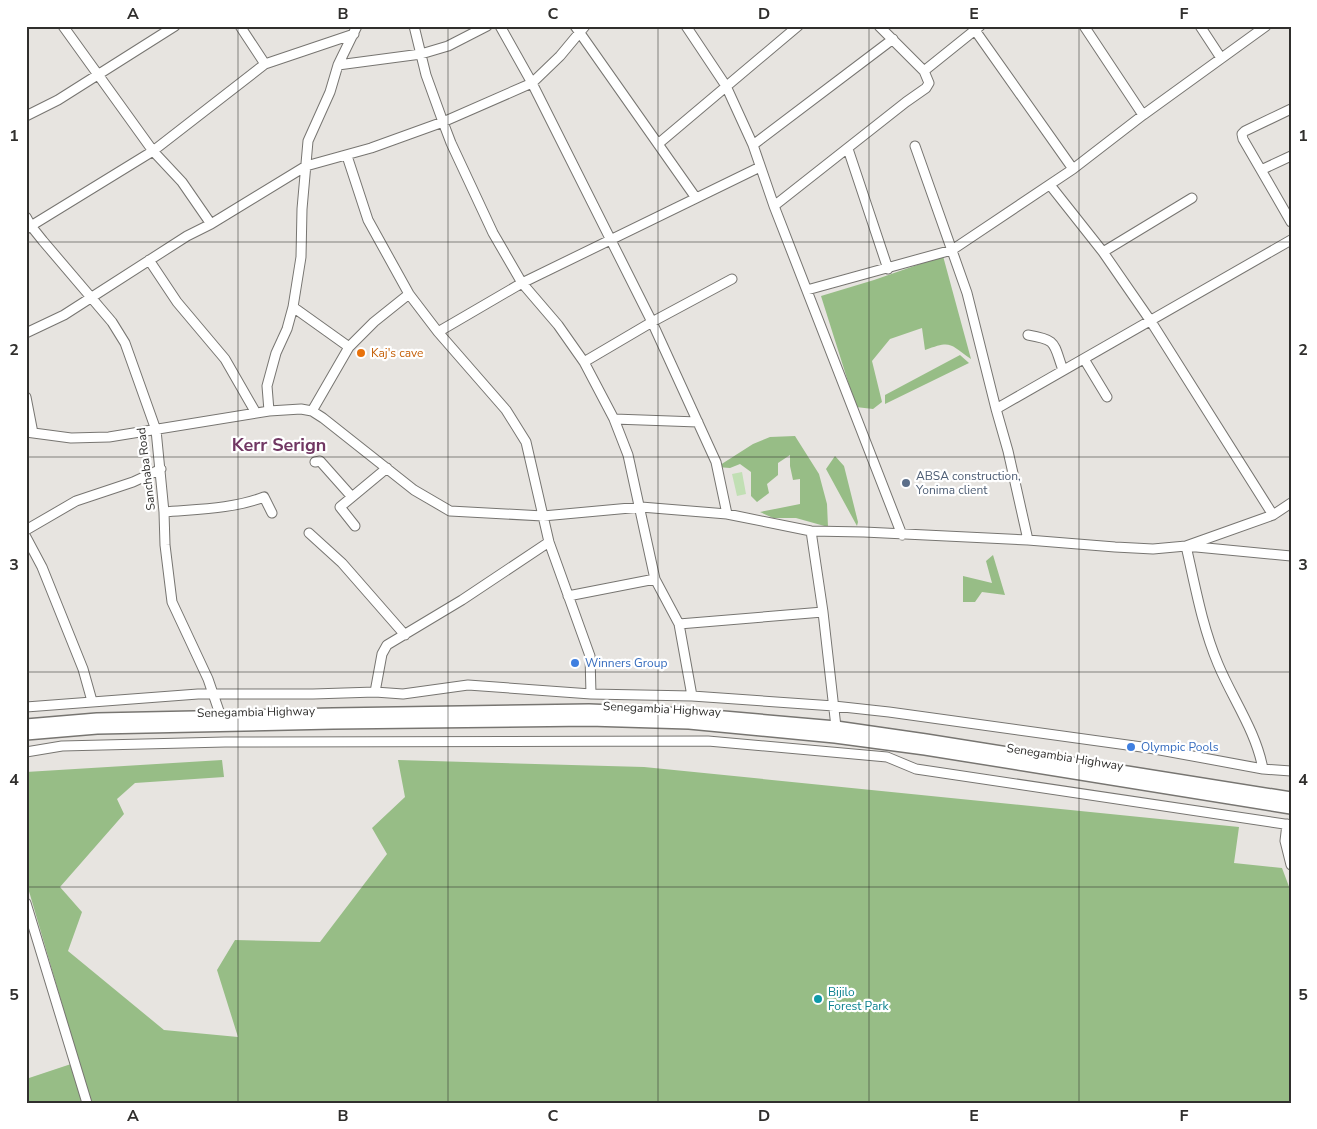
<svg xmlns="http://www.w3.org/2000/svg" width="1317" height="1129" font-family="'Nunito Sans',sans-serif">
  <rect width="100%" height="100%" fill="#e7e4e0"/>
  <path fill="#c1dfb4" d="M742 472 746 494 737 496 732 474Z"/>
  <path fill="#97bd86" d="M943 256 971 359C949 344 952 340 925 350L922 328 890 339 872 361 882 402 873 409 856 407 821 296 874 280Z
    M960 355 969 363 885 404V395Z
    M795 436 819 474 827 504 828 527 796 518H773L760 512 800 504V479L793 480 790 466V455L778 463V475L767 484 769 493 757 502 751 496V472L740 464 730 468 717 467 753 444 770 437Z
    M835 456 844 466 858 522 857 526 826 469Z
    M993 555 1005 595 982 592 975 602H963V576L992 583 986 561Z
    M222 760 224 777 135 783 117 799 124 814 60 887 82 912 68 951 164 1030 238 1037 217 970 235 940 320 942 387 854 372 828 405 797 398 760 644 767 1239 827 1234 863 1282 868 1291 892V1103H91L26 881V772Z
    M71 1064 83 1103H26V1079Z"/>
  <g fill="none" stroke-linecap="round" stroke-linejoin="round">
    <g stroke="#777571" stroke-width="11">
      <path id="minor" d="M63 26 153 151 182 182 211 224
        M240 26 265 64
        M414 26 426 75 443 122 451 143 493 233 522 283 558 325 584 362 614 419 628 455 655 579 679 624 692 696
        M500 26 532 83 652 322 716 462 727 514
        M575 26 696 198
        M686 26 726 86 753 145 774 206 902 535
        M972 26 1073 169 1143 115 1266 26
        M1084 26 1143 115
        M1200 26 1221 58
        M338 65 421 54 448 46 487 26
        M924 71 980 26
        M1291 109 1245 131 1242 134 1243 139 1261 170 1291 156
        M26 116 58 100 175 26
        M658 144 798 26
        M753 145 893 39
        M915 146 967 293 996 409 1008 451 1028 540
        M848 149 888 269
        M347 156 368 220 409 294 438 332 506 410 526 442 549 542 590 656 591 694
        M1261 170 1291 222
        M1050 185 1103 252 1150 320 1273 515
        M774 206 906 102 926 88 929 83 924 71 879 26
        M26 217 31 226 43 241 112 322 125 343 156 430 164 512 165 545 172 602 208 679 221 717
        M26 229 153 151 265 64 354 34
        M1103 252 1192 198
        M149 260 177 302 225 359 256 413
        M807 290 952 250 1073 169
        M293 307 349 347
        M438 332 522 283 760 167
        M26 333 64 315 187 236 211 224 306 166 371 148 443 122 532 83 560 56 585 26
        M1028 335C1058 340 1053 343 1063 370
        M1084 359 1107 397
        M584 362 652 322 732 279
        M26 397 33 433
        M996 409 1291 240
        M269 411 267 386 276 353 287 329 293 307 301 257 302 209 308 141 330 92 338 65 357 26
        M312 411 349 347 374 322 409 294
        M614 419 698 422
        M26 432 71 438 109 437 269 411 301 409 312 411 323 418 414 490 450 511 543 516 641 507 727 514 811 531 864 532 1028 540 1115 547 1153 549 1186 546 1291 556
        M315 462 320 461 352 497
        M164 512C198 509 232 509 264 497L272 513
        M355 526 340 507 387 468
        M26 530 76 501 133 482 161 469
        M811 531 823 612 836 727
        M309 533 342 563 405 635
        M26 537 42 567 83 669 92 701
        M568 596 655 579
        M679 624 823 612
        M375 692 382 654 387 645 462 600 549 542
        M26 707 198 694H313L375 692 403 694 468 685 591 694 692 696 834 706 889 712 1149 748 1263 769 1291 771
        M26 752 62 746 225 742 708 741 887 757 916 769 1291 825
        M1263 769C1256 731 1232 698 1218 664 1202 626 1195 585 1186 546L1273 515 1291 503
        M1287 824 1285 841 1291 865
        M26 903 87 1103"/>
    </g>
    <g stroke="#777571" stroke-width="14">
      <path id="major" d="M26 725 97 719 333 714 589 710 689 714 836 727 926 740 1291 798
        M26 734 97 728 333 723 589 720 689 723 835 737 925 749 1291 808"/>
    </g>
    <use href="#minor" stroke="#fff" stroke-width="9"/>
    <use href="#major" stroke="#fff" stroke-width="11"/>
  </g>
  <path fill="none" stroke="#302f2d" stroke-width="1" stroke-opacity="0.55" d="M238 26V1103M448 26V1103M658 26V1103M869 26V1103M1079 26V1103M26 242H1291M26 457H1291M26 672H1291M26 887H1291"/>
  <circle fill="#e8710a" stroke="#fff" stroke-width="2" cx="361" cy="353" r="5"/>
  <circle fill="#5c6f8a" stroke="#fff" stroke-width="2" cx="906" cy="483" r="5"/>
  <g fill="#3f7fe0" stroke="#fff" stroke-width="2">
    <circle cx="575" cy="663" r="5"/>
    <circle cx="1131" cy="747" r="5"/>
  </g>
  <circle fill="#0f9aa8" stroke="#fff" stroke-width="2" cx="818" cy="999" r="5"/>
  <g text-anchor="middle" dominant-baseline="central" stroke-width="4.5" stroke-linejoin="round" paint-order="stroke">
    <g font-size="12" fill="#c56008" stroke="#fff" text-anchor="start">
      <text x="371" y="353">Kaj's cave</text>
    </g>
    <g font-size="12" fill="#302f2d" stroke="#fff">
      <text transform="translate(146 469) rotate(-97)">Sanchaba Road</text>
      <text transform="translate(662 709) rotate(3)">Senegambia Highway</text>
      <text transform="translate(256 712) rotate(-1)">Senegambia Highway</text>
      <text transform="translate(1065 757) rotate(9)">Senegambia Highway</text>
    </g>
    <g font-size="12" fill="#4e5e75" stroke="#fff" text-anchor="start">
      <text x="916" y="476">ABSA construction,<tspan x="916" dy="14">Yonima client</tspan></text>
    </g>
    <g font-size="12" fill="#366cbe" stroke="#fff" text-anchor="start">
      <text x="585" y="663">Winners Group</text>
      <text x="1141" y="747">Olympic Pools</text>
    </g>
    <g font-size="12" fill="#0d838f" stroke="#fff" text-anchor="start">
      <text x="828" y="992">Bijilo<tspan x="828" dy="14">Forest Park</tspan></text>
    </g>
    <g font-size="18" font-weight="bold" fill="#713763" stroke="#fff">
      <text x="279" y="445">Kerr Serign</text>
    </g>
  </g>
  <rect width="1317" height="1129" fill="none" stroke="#ffffff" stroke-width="55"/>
  <rect x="28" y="28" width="1262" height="1074" fill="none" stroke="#302f2d" stroke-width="2"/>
  <g font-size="16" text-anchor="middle" font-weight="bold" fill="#302f2d">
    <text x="133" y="19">A</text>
    <text x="343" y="19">B</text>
    <text x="553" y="19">C</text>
    <text x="764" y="19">D</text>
    <text x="974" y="19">E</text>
    <text x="1184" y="19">F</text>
    <text x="14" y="141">1</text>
    <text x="1303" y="141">1</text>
    <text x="14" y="355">2</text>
    <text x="1303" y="355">2</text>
    <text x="14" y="570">3</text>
    <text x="1303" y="570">3</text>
    <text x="14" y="785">4</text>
    <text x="1303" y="785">4</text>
    <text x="14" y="1000">5</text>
    <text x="1303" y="1000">5</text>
    <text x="133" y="1121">A</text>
    <text x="343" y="1121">B</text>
    <text x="553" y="1121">C</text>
    <text x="764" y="1121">D</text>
    <text x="974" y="1121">E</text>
    <text x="1184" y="1121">F</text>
  </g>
</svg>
